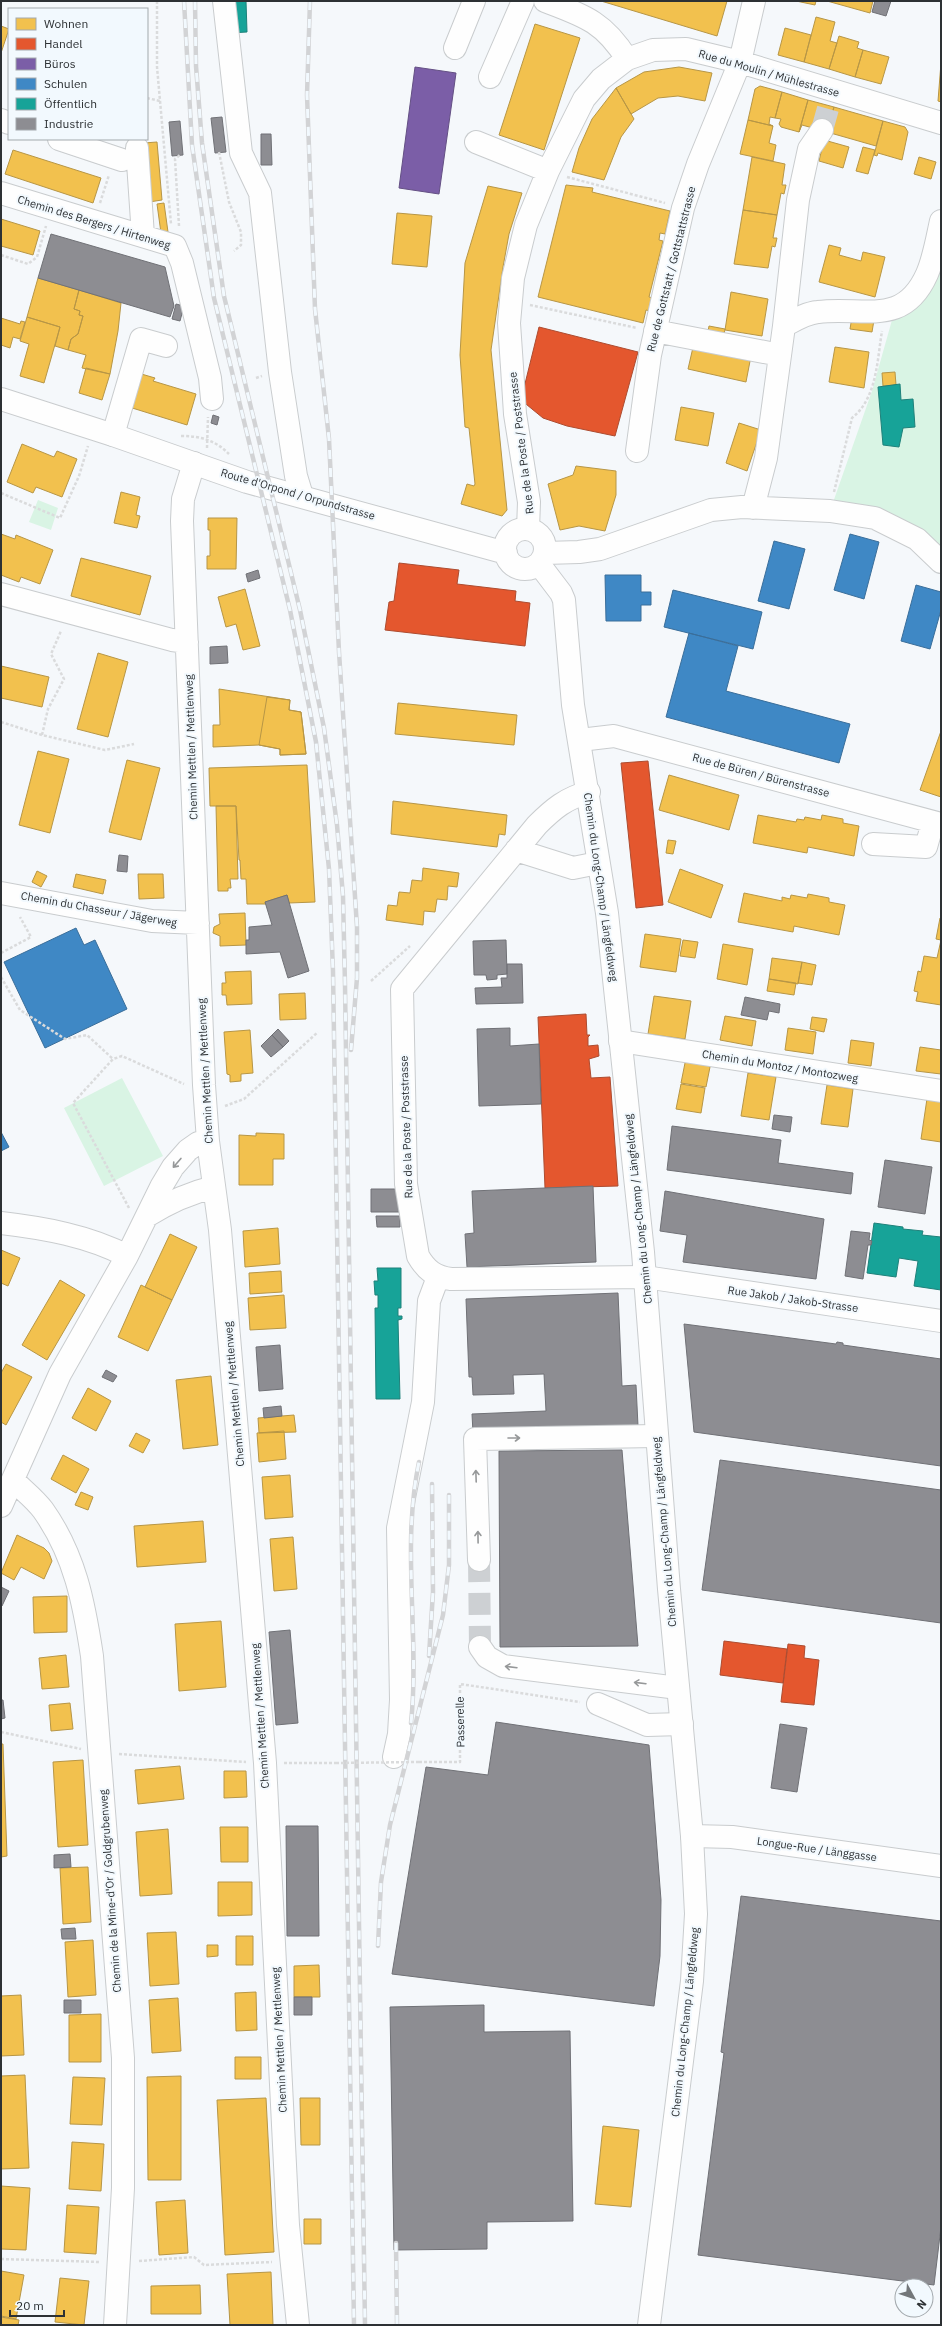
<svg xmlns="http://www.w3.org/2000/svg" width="942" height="2326" font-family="'IBM Plex Sans',sans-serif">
  <rect width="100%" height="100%" fill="#f5f8fb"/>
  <path fill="#d9f4e4" d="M941 250V562L928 549 830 511 872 391 892 320 930 292Z
    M38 500 58 508 51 530 29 522Z
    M122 1078 163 1156 104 1186 64 1108Z"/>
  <path fill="#f2c14e" stroke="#b79646" d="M601 1H727L717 36Z
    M796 1H816L815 5Z
    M827 1H873L870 13Z
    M816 17 835 22 830 41 837 43 829 69 804 62Z
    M535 24 580 38 544 150 499 135Z
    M1 26 9 29 1 53Z
    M785 28 811 35 804 62 778 55Z
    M839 36 859 42 857 48 863 50 855 77 829 69Z
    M863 50 889 57 881 84 855 77Z
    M941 63V102L938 101Z
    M679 67 712 73 705 101 678 96 658 98 631 114 616 88 644 72Z
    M760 86 782 92 775 118 770 117 769 124 773 126 748 120 755 89Z
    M616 88 634 119 621 137 604 180 572 172 579 148 592 119Z
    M782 92 808 100 799 132 781 127 779 124 781 119 775 118Z
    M808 100 834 107 827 132 802 125 799 132Z
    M834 107 883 121 876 146 827 132Z
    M748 120 773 126 769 143 776 145 773 161 740 154Z
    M883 121 905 127 908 132 902 160 878 153 877 156 874 155Z
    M824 140 849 147 843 168 819 161Z
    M157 142 162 200 149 202 144 143Z
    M863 147 875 150 868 174 856 171Z
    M13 150 101 178 93 203 5 174Z
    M752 157 785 164 782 185H786L784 194 781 193 777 215 743 210Z
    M919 157 936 162 931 179 914 174Z
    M566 185 593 188 592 192 670 211 665 234 660 233 659 240 663 241 649 297 653 298 650 311 646 310 643 323 538 297Z
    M488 186 522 193 509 234 503 267 491 350 507 510 502 516 461 504 467 484 474 486 475 484 469 428 465 427 460 355 465 263Z
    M164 203 168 232 161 233 157 204Z
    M743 210 777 215 773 238H777L775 247 772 246 768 268 734 264Z
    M397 213 432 216 427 267 392 264Z
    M1 219 40 231 33 255 1 246Z
    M829 245 841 248 839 255 861 261 863 252 885 257 875 297 819 282Z
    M38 278 79 290 74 309 80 311 79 315 83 316 78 334 71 339 68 350 55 346 60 327 27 317Z
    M79 290 121 303 118 331 110 374 82 368 86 355 68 350 71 339 78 334 83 316 79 315 80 311 74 309Z
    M731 292 768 299 762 336 725 330Z
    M27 317 60 327 44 383 20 376 29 344 20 341Z
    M852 317 874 320 872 332 850 329Z
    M1 318 20 324 21 321 25 322 20 339 13 337 10 348 1 345Z
    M709 326 725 329 723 340 707 337Z
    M694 343 751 356 746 382 688 369Z
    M835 347 869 352 864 388 829 382Z
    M86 368 110 374 102 400 79 393Z
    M895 372 896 385 883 386 882 373Z
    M138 373 155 378 153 381 196 394 187 425 129 407Z
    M681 407 714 413 708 446 675 440Z
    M739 423 761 430 747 471 726 463Z
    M22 444 54 457 57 451 77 459 62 497 36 487 33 493 7 482Z
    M576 466 616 471V495L605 531 579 526 560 530 548 484 573 475Z
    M121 492 140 497 136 515 140 516 137 528 114 523Z
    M208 518H237L236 569H207V556H210V530H208Z
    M1 534 15 539 16 535 53 550 40 584 21 577 19 582 1 575Z
    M81 558 151 576 140 615 71 596Z
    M245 589 260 646 243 650 236 624 226 627 218 597Z
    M98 653 128 662 108 737 77 729Z
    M1 666 49 677 42 707 1 698Z
    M219 689 290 700 289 710 301 712 306 754 280 755V749L259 745 213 747V725H220Z
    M267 697 290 700 289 710 301 712 306 754 280 755V749L259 745Z
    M398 703 517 715 514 745 395 734Z
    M941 731V797L920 790Z
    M38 751 69 759 50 833 19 825Z
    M127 760 160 768 141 840 109 832Z
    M307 765 315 902 289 903 287 895 265 902 266 904H247L246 879H241L240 860H239L236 806H210L209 768Z
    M669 775 739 795 729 830 659 810Z
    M393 801 507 815 505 835 499 834 497 847 391 834Z
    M216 806H236L238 879H230L231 888H228V891H218Z
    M758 815 796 822 797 819 804 820 805 817 821 820 822 815 843 819V823L859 826 854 856 808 847 807 853 753 843Z
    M668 840 676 841 673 854 666 853Z
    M423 868 459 873 457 887 448 886 447 900 437 899 435 912 424 911 423 925 386 920 388 905 397 906 399 892 410 893 412 880 422 881Z
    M680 869 723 885 711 918 668 902Z
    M37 871 47 876 41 887 32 882Z
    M76 874 106 880 103 894 73 887Z
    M138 874H163L164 898 139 899Z
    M744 893 782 901V897L790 899 791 895 807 898 808 894 829 898V902L845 905 839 935 794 926 793 932 738 922Z
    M245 913 246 945 220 946V936L213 933 214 927 220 924 219 914Z
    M940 918H941V1005L916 1001 918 992 914 991 918 971 921 972 924 956 937 958 941 940 936 939Z
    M645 934 681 939 676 972 640 967Z
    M683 940 698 942 695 958 680 956Z
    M723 944 753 949 747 985 717 979Z
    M772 958 802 962 798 984 769 979Z
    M802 962 816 965 812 985 798 983Z
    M251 971 252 1004 227 1005 226 995H222V983H226L225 972Z
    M769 979 796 983 794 995 767 991Z
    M305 993 306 1019 280 1020 279 994Z
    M654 996 691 1001 685 1039 648 1034Z
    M725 1016 756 1021 752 1046 720 1040Z
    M812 1017 827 1019 824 1032 810 1029Z
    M788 1028 816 1032 813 1054 785 1050Z
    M250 1030 253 1073 241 1074V1081L230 1082V1075L227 1074 224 1032Z
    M851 1040 874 1043 871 1066 848 1063Z
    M920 1047 941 1050V1074L916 1071Z
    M686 1058 711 1062 706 1087 681 1083Z
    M748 1073 776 1077 769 1120 741 1116Z
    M681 1084 705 1088 701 1113 676 1109Z
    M827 1085 853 1089 848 1127 821 1124Z
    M928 1092 941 1094V1142L921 1139Z
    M256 1133 284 1134V1159H273V1185H239V1135L256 1136Z
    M278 1228 280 1264 245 1267 243 1231Z
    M170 1234 197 1247 172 1300 145 1287Z
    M1 1250 20 1258 8 1286 1 1283Z
    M281 1271 282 1292 250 1294 249 1273Z
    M60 1280 85 1295 47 1360 22 1345Z
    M141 1285 172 1300 148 1351 118 1337Z
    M284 1295 286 1328 250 1330 248 1298Z
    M6 1364 32 1377 6 1425 1 1422V1373Z
    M211 1376 218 1445 183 1449 176 1380Z
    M88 1388 111 1401 96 1431 72 1418Z
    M294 1415 296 1432 259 1433 258 1418Z
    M284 1431 286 1459 259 1462 257 1433Z
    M136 1433 150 1440 143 1453 129 1446Z
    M63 1455 89 1469 76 1493 51 1479Z
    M290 1475 293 1517 265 1519 262 1477Z
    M81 1492 93 1497 88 1510 75 1505Z
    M203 1521 206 1562 137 1567 134 1526Z
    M17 1535 44 1548 49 1553 52 1561 44 1579 21 1567 14 1580 1 1573Z
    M293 1537 297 1589 274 1591 270 1539Z
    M67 1596V1632L34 1633 33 1597Z
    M221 1621 226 1687 179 1691 175 1624Z
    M66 1655 69 1687 42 1689 39 1658Z
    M70 1703 73 1729 51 1731 49 1705Z
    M1 1744H3L7 1856 1 1857Z
    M83 1760 88 1845 58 1847 53 1762Z
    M180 1766 184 1799 138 1804 135 1770Z
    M224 1771H246L247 1797 224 1798Z
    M220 1827H248V1862H221Z
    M168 1829 172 1894 140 1896 136 1832Z
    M88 1867 91 1922 63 1924 60 1868Z
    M218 1882H252V1915L218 1916Z
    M176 1932 179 1984 150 1986 147 1933Z
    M236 1936H253V1965H236Z
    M93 1940 96 1995 68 1997 65 1942Z
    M207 1945H218V1956L207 1957Z
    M319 1965 320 1997H294V1966Z
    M256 1992 257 2030 236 2031 235 1993Z
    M21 1995 24 2055 1 2056V1996Z
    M178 1998 181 2051 152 2053 149 2000Z
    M101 2014V2062H69V2015Z
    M235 2057H261V2079H235Z
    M25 2075 29 2168 1 2169V2076Z
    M181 2076V2180H148L147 2077Z
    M73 2077 105 2078 102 2125 70 2124Z
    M266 2098 274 2252 225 2255 217 2100Z
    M300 2098H320V2145H301Z
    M603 2126 639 2130 631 2207 595 2204Z
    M72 2142 104 2144 101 2191 69 2189Z
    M1 2186 30 2188 26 2250 1 2249Z
    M185 2200 188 2253 159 2255 156 2202Z
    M67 2205 99 2207 96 2254 64 2252Z
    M304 2219H321V2244H304Z
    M1 2271 24 2275 16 2319 1 2316Z
    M271 2272 273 2325H230L227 2274Z
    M60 2278 89 2281 84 2325 55 2322Z
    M200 2285 201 2314H151V2286Z
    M1 2317 19 2320 18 2325H1Z"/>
  <path fill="#e4572e" stroke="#ad4c30" d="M539 327 638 352 615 436 567 426 543 418 521 400Z
    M399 563 459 570 457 584 516 591 515 601 530 603 525 646 385 630 389 602 394 601Z
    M648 761 663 905 636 908 621 763Z
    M586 1014 587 1035H590L588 1037V1046L598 1045 599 1056 589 1059 591 1078 610 1077 618 1186 545 1188 538 1017Z
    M724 1641 787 1649 783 1683 720 1675Z
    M788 1644 805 1646 804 1658 819 1660 814 1705 781 1702Z"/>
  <path fill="#7b5ea7" stroke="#645084" d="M415 67 456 73 439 194 399 188Z"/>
  <path fill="#3f88c5" stroke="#3a6e9a" d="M850 534 879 542 864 599 834 590Z
    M774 541 805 549 789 609 758 601Z
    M605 575H641V592H651V605H641V621H606Z
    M916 585 941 592V610L930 649 901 641Z
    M673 590 762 612 753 649 664 627Z
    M689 633 738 646 726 691 850 724 839 763 666 717Z
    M76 928 84 945 95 940 127 1009 45 1048 4 962Z
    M1 1132 9 1147 1 1151Z"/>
  <path fill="#17a398" stroke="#1e817a" d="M229 1H246L247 32 229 33Z
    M900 384 901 400 913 399 915 427 903 428 899 447 883 445 878 387Z
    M874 1223 903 1227V1229L923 1231 922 1235 941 1237V1290L914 1286 918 1261 899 1258 896 1277 867 1273Z
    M377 1268H401V1308H398V1316H402V1319L398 1320 400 1399H376L375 1308H378V1295H375L374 1281H378Z"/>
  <path fill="#8d8d92" stroke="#707176" d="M875 1H891L886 16 872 12Z
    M222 117 226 152 215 153 211 118Z
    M180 121 183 155 172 156 169 122Z
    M261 134H271L272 165H261Z
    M51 234 165 267 174 306 170 317 38 278Z
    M176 304 184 306 180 321 172 319Z
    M213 415 219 417 217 425 211 423Z
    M258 570 260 578 248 582 246 574Z
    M227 646 228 663 210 664V647Z
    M119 855 128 856 127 872 117 871Z
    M287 895 309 971 288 978 280 952 246 954V940H249V927L272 925 265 902Z
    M506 940 507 974 497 975V979L487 980 486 975H474L473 941Z
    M507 964H522L523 1003 476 1004 475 988 502 987 501 978H507Z
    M745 997 780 1004 779 1013 769 1011 767 1020 741 1015Z
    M510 1028V1046L539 1044 541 1104 479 1106 477 1029Z
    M278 1029 289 1041 283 1047 272 1035Z
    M272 1035 283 1047 271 1057 261 1046Z
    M774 1115 792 1117 790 1132 772 1129Z
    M672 1126 781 1140 778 1163 853 1173 851 1194 667 1170Z
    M885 1160 932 1167 925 1214 878 1207Z
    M593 1186 596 1262 467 1267 465 1234 474 1233 472 1191Z
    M371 1189H400V1212H371Z
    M665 1191 824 1219 816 1279 683 1262 687 1235 660 1231Z
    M376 1216H400V1227H377Z
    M851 1231 870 1233 869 1240 872 1241 871 1245H868L863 1279 845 1276Z
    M618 1293 622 1386 636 1385 638 1426 473 1433 472 1414 546 1411 544 1374 513 1375 514 1394 473 1395 472 1377H469L466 1299Z
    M684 1324 836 1344 837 1342 843 1343V1345L941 1359V1466L694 1432Z
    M280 1345 283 1389 259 1391 256 1347Z
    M106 1370 117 1376 113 1382 102 1377Z
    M281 1406 282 1416 264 1418 263 1408Z
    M622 1450 638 1646 500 1647 499 1451Z
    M720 1460 941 1490V1623L702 1590Z
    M1 1587 9 1591 2 1606H1Z
    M290 1630 298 1723 276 1725 269 1632Z
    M1 1700H3L5 1718 1 1719Z
    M496 1722 649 1745 661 1900 660 1956 654 2006 392 1974 426 1767 488 1775Z
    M780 1724 807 1728 797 1792 771 1788Z
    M286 1826H318L319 1936H287Z
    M70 1854 71 1867 54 1868V1855Z
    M741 1896 941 1921V2227L934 2285 698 2255 724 2053 721 2052Z
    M75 1928 76 1939H62L61 1929Z
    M294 1997H312V2015H294Z
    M64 2000H81V2013H64Z
    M484 2005V2032L570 2031 573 2221 487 2222V2249L394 2250 390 2007Z"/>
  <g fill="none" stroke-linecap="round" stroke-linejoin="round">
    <path stroke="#cdd0d3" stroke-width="22" stroke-dasharray="22 11" stroke-linecap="butt" d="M822 130 829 105
      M479 1560 480 1647"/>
    <g stroke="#c9ccce" stroke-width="24">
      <path id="minor" d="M224 1 241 153 260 193 280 372 296 476 302 496
        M545 1C585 16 604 22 627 59
        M455 48 474 1
        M490 77 523 1
        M1 120 9 123
        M59 139 122 160
        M476 142 548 171
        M137 148 143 236
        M1 193 175 246 182 263 210 378 212 399
        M784 326C795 320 806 313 818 312 863 306 903 328 927 274 934 258 937 239 941 221
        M655 331 780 355
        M113 435 141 339 166 346
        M637 451 650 355 683 208 698 164 740 62 754 1
        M194 463 183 499 182 521 204 1085 208 1141 220 1230 265 1763 288 2225 298 2325
        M753 508 766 458 784 326 798 200 809 149 822 130
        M528 529 529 502 515 414 512 367 509 323 513 278 526 225 548 171 584 99 601 79 627 59 653 50 686 49 740 62 941 123
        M545 553 579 552 600 549 711 510 742 507 830 511 875 518 917 539 941 562
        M1 594 172 640 187 642
        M580 740 614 736 941 824
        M589 792C566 798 553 809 537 825L402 989 406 1184 418 1256C426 1270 435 1277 451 1279L645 1277 941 1321
        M873 844 926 847 933 822
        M516 850 573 868 598 863
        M1 893 152 921 198 923
        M620 1041 941 1091
        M147 1216C169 1202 189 1193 214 1187
        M1 1223C44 1228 89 1236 127 1256
        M13 1480C23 1490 35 1499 43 1510 75 1555 84 1603 92 1656L123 2058V2188L115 2325
        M1 1506 60 1374 127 1256 161 1187 173 1167 188 1150 198 1143 208 1141
        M479 1560 475 1439 656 1436
        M480 1647 487 1657 503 1666 678 1688
        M598 1704 647 1725 682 1724
        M394 1757 399 1734 401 1700 398 1528 423 1402 429 1301 438 1277
        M692 1836 732 1837 941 1866"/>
    </g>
    <g stroke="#c9ccce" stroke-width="24">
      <path id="major" d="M1 399 113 435 247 482 506 553
        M505 549a20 20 0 1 1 40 0a20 20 0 1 1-40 0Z
        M539 564 561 593 564 600 573 705 607 913 643 1252 669 1589 692 1836 696 1914 692 1981 649 2325"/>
    </g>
    <path stroke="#dadbdc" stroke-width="2.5" stroke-dasharray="3 2" stroke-linecap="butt" d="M157 1V67L171 224
      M147 98 160 101
      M219 152 229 202 241 232V245L234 251
      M567 177 665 203
      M100 203 109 175
      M179 226 175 159 180 155
      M1 255 28 264 37 257 46 226
      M530 305 637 328
      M256 378 262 376
      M181 436C200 436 215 440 229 454
      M207 448 208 417
      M834 492 852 418C877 398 877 361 882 331
      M1 493 60 518 79 476 88 446
      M1 722 42 735 105 750 134 744
      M42 735 48 709 64 679 51 654 61 631
      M1 953 31 937 20 917
      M1 977 20 1010 65 1039 87 1035 113 1059
      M371 981 410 946
      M225 1106 244 1099 318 1032
      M129 1208 73 1103 113 1059 122 1056 184 1084
      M1 1732 81 1749
      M119 1754 246 1762
      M419 1762H460V1684L580 1702
      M284 1763H336
      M1 2259 100 2262
      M139 2261 194 2257 204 2265 272 2262"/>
    <use href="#minor" stroke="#fefefe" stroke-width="22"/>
    <use href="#major" stroke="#fefefe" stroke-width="22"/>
    <g stroke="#d2d3d5" stroke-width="4.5">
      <path id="rail" d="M184 1 192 145 214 298 290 610 316 742 329 869 333 971 354 2325
        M195 1 196 66 202 143 224 296 300 610 324 728 337 825 343 896 345 985 365 2325
        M310 1 307 95 315 309 329 439 339 652 357 927V978L351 1050
        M429 1656 433 1592 432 1484
        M411 1723C420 1636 401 1548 419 1462
        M378 1946 381 1882 390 1825 443 1615 449 1565V1495
        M396 2243 397 2325"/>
    </g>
    <use href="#rail" stroke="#f2f9fe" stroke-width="3" stroke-dasharray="9" stroke-linecap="butt"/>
    <path stroke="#dadbdc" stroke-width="2.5" stroke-dasharray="3 2" stroke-linecap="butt" d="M336 1763 419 1762"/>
  </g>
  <defs><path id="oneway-shaft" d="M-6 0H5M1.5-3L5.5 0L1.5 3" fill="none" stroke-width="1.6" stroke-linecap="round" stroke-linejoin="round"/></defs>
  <g stroke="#969899">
    <use href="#oneway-shaft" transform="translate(177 1163) rotate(131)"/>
    <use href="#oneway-shaft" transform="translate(514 1438)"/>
    <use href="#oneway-shaft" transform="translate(476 1476) rotate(-92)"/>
    <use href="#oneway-shaft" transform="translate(478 1537) rotate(-91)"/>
    <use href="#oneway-shaft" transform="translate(511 1667) rotate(-173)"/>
    <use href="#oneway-shaft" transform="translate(640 1683) rotate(-173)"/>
  </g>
  <g text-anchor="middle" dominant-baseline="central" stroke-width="4" stroke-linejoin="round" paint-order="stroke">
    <g font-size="11" fill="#2d3134" stroke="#f2f9fe">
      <text transform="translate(769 73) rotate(16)">Rue du Moulin / Mühlestrasse</text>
      <text transform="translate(94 222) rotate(17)">Chemin des Bergers / Hirtenweg</text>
      <text transform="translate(671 269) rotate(-76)">Rue de Gottstatt / Gottstattstrasse</text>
      <text transform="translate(521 443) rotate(-97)">Rue de la Poste / Poststrasse</text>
      <text transform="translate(298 494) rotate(16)">Route d'Orpond / Orpundstrasse</text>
      <text transform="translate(191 747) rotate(-92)">Chemin Mettlen / Mettlenweg</text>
      <text transform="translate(761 775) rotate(15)">Rue de Büren / Bürenstrasse</text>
      <text transform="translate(601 887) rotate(82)">Chemin du Long-Champ / Längfeldweg</text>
      <text transform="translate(99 909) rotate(10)">Chemin du Chasseur / Jägerweg</text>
      <text transform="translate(780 1066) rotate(9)">Chemin du Montoz / Montozweg</text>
      <text transform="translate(205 1071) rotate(-93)">Chemin Mettlen / Mettlenweg</text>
      <text transform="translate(406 1127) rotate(-92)">Rue de la Poste / Poststrasse</text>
      <text transform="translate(638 1209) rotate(-96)">Chemin du Long-Champ / Längfeldweg</text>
      <text transform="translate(793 1299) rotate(8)">Rue Jakob / Jakob-Strasse</text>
      <text transform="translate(234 1394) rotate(-95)">Chemin Mettlen / Mettlenweg</text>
      <text transform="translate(664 1532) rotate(-95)">Chemin du Long-Champ / Längfeldweg</text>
      <text transform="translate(260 1716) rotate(-94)">Chemin Mettlen / Mettlenweg</text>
      <text transform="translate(460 1722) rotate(-91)">Passerelle</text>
      <text transform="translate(817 1849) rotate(8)">Longue-Rue / Länggasse</text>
      <text transform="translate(110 1891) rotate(-94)">Chemin de la Mine-d'Or / Goldgrubenweg</text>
      <text transform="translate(685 2022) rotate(-84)">Chemin du Long-Champ / Längfeldweg</text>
      <text transform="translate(279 2040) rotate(-93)">Chemin Mettlen / Mettlenweg</text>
    </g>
  </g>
  <rect width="942" height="2326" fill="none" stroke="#2d3134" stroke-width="4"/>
  <rect x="8" y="8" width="140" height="132" fill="#f2f9fe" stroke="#a3a9ad"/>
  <rect x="16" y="18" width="20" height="12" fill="#f2c14e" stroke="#a3a9ad"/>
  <text x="44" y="28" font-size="12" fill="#2d3134">Wohnen</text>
  <rect x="16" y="38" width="20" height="12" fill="#e4572e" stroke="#a3a9ad"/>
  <text x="44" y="48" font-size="12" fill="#2d3134">Handel</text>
  <rect x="16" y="58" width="20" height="12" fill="#7b5ea7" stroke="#a3a9ad"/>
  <text x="44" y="68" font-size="12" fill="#2d3134">Büros</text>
  <rect x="16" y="78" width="20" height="12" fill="#3f88c5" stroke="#a3a9ad"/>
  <text x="44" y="88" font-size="12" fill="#2d3134">Schulen</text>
  <rect x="16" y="98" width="20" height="12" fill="#17a398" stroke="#a3a9ad"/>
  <text x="44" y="108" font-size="12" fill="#2d3134">Öffentlich</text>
  <rect x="16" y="118" width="20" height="12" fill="#8d8d92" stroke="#a3a9ad"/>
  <text x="44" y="128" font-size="12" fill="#2d3134">Industrie</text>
  <g transform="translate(914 2298) rotate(130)"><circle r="19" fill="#f2f9fe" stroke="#a3a9ad"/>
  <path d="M0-3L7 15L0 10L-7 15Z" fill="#73777a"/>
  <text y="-6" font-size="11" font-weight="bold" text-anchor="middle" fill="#2d3134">N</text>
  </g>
  <path d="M10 2310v6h54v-6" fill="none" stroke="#2d3134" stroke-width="2"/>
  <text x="16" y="2310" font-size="12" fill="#2d3134" stroke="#f2f9fe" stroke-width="3" paint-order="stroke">20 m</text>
</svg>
